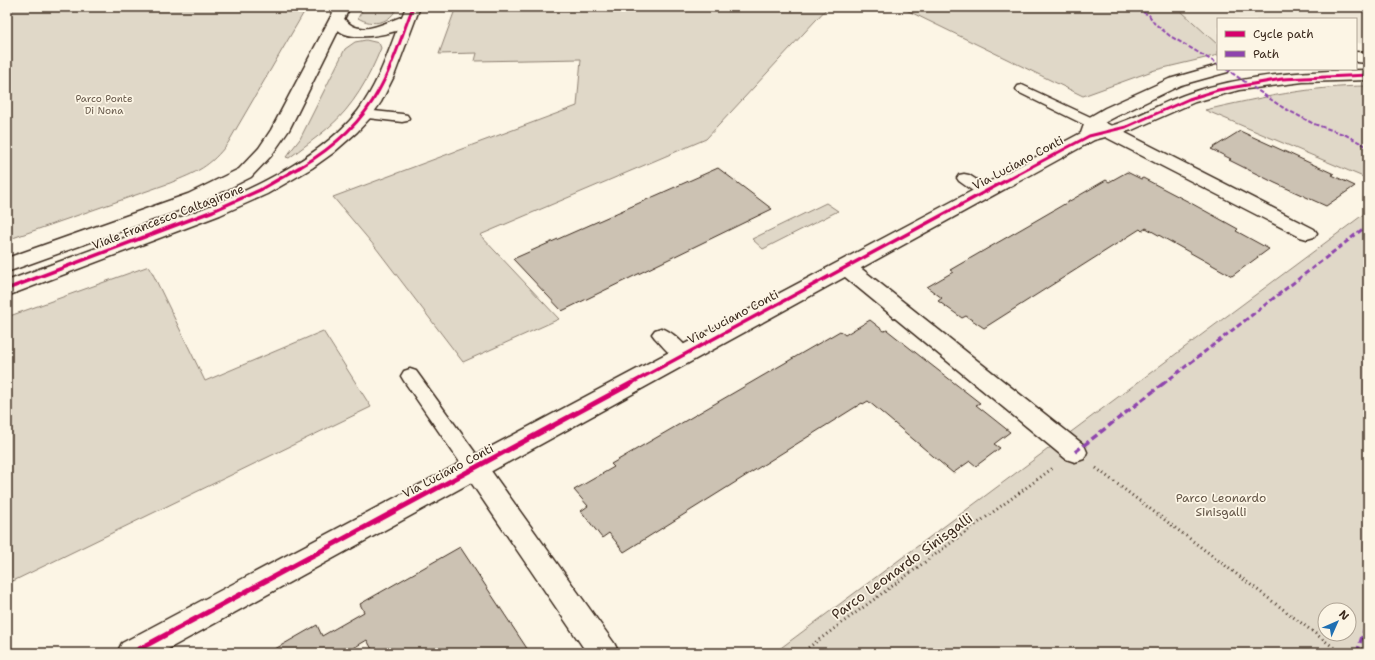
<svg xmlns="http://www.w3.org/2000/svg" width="1375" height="660" font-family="'Shantell Sans',sans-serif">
  <rect width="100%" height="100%" fill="#fcf5e5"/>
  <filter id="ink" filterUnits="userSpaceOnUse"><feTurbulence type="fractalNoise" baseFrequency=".025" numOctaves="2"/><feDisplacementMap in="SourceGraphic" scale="8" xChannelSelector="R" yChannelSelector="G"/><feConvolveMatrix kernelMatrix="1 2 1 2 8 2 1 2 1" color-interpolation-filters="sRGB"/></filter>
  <g filter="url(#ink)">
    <path fill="#eee6d6" d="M1180 7H1368V44L1356 43V19H1218V45L1181 11Z"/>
    <path fill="#e0d8c8" stroke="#8e8173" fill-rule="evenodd" d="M7 7H307L228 143C210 167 197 172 170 183L7 240Z
      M364 7H397C391 23 373 27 358 18Z
      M456 7H828L706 139 480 235 559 319 463 362 376 248 333 197 577 106 581 59 475 61 477 53 439 54Z
      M900 7H1180L1181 11 1218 45V55L1155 70 1083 96Z
      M366 40 379 43 381 48C369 78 353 107 328 128 315 139 302 148 289 158L286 157 300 139 345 49 355 42Z
      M1368 86V179L1205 110C1259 98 1312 86 1368 86Z
      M826 203 838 211 763 249 752 239Z
      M1368 211V653H774ZM1325 610H1349V634H1325Z
      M149 266 205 381 323 331 371 407 7 584V317Z"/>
    <path fill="#ccc2b3" stroke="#3b2a1e" d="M1240 131 1334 174 1332 175 1355 186 1326 206 1275 183 1229 160 1231 159 1211 149Z
      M718 168 772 209 562 311 513 259Z
      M1127 172 1141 179 1143 178 1189 202 1238 229 1236 231 1269 249 1232 276 1146 228 1142 231 1140 229 984 328 966 316 962 318 938 301 942 298 927 287 953 272 950 270 1023 228 1106 180 1109 182Z
      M870 320 884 331 887 330 930 364 980 403 976 405 1010 432 994 444 1000 448 976 466 970 461 953 473 868 401 863 404 862 403 624 552 609 533 602 538 581 511 588 506 574 490 614 467 611 464 840 331 845 335Z
      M460 547 530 653H374L367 640 345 653H268L317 625 322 636 364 612 360 604Z"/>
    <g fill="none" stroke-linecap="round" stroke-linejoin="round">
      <g stroke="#3b2a1e" stroke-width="3">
        <path id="service" d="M1022 85 1097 120 1099 123 1097 126H1087L1018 92 1016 89 1018 86Z
          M364 110 402 114 407 115 409 118 407 121 402 122 359 117 357 114 359 111Z
          M964 174 969 175 991 189 993 192 991 195C979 198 968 187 959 181L957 178 959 175Z
          M661 328C672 331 686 345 692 355L689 359C675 364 665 348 655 338L652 334 655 330Z
          M410 369 416 371 482 462 485 468 482 474 475 476 468 474 404 381 401 376 404 371Z"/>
      </g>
      <g stroke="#3b2a1e" stroke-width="3">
        <path id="minor" d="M337 15 342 16C360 42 386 20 408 15L413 16 415 19C405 34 361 40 345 34 337 31 334 25 330 19L332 16Z
          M1092 118 1098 119 1314 229 1317 233 1314 237 1307 239 1300 237 1086 127 1083 123 1086 119Z
          M846 260 853 262 1084 445 1087 452 1084 459 1075 462 1066 459 839 272 836 267 839 262Z
          M475 458 484 461 614 643 619 653H587L466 475 462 468 466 461Z"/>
      </g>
      <g stroke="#3b2a1e" stroke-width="3">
        <path id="tertiary" d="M336 7H350L289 130 271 156 251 177 202 202 7 272V258L188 194 239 169 259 148 271 130Z
          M406 7H420L394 76 381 102 370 118 357 132 333 153 312 168 267 194 220 215 7 296V281C49 265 92 250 135 234 206 208 309 173 358 111 381 81 391 42 406 7Z
          M1356 52 1368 53V63L1356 62Z
          M1218 65V69H1230L1228 72 1181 85 1117 116 1100 125 1099 129C1132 122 1159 103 1190 93 1247 74 1308 71 1368 70V80L1303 82 1239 90 1195 102 1132 130 1094 140 161 653H117L122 643 1081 133 1086 119 1105 108 1169 79Z"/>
      </g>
      <path stroke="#3b2a1e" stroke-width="3" stroke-dasharray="1 3.5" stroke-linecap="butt" d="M1096 468 1341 653
        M801 653 1053 468"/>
      <use href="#service" fill="#fcf5e5" fill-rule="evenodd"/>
      <use href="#minor" fill="#fcf5e5" fill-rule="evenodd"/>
      <use href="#tertiary" fill="#fcf5e5" fill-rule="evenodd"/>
      <path stroke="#8e44ad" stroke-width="2" stroke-dasharray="4.5 2" stroke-linecap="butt" d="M1131 7 1149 15 1154 23 1170 36 1218 64
        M1226 69 1282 107 1314 124 1346 135 1368 147"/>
      <path stroke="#8e44ad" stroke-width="3" stroke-dasharray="5.5 3" stroke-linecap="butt" d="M1163 384 1368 225"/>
      <path stroke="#8e44ad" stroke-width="3.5" stroke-dasharray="7 3.5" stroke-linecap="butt" d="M1075 452 1164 383
        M1357 653 1368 618"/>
      <g stroke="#fcf5e5" stroke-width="5">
        <path id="cycleway-far2" d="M299 168C331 149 361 124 379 90 394 64 402 34 413 7
          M1029 168 1089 136 1126 127 1189 99 1218 90 1282 79 1368 75"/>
      </g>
      <g stroke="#fcf5e5" stroke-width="6">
        <path id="cycleway-far1" d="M7 289 213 211 260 190 300 167
          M630 384 1031 167"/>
      </g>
      <g stroke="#fcf5e5" stroke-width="8">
        <path id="cycleway" d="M132 653 632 383"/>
      </g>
      <use href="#cycleway-far2" stroke="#d6006c" stroke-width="3"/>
      <use href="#cycleway-far1" stroke="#d6006c" stroke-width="3.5"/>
      <use href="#cycleway" stroke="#d6006c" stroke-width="5"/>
    </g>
  </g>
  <g text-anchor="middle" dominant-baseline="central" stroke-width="3.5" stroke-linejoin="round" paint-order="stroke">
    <g font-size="10" fill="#645648" stroke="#fcf5e5">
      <text x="104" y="98">Parco Ponte<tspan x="104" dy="12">Di Nona</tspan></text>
    </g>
    <g font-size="12" fill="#3b2a1e" stroke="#fcf5e5">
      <text transform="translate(1018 163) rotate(-28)">Via Luciano Conti</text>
      <text transform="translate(168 217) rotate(-21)">Viale Francesco Caltagirone</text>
      <text transform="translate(733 317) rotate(-28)">Via Luciano Conti</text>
      <text transform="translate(448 471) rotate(-28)">Via Luciano Conti</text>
    </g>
    <g font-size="12" fill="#645648" stroke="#fcf5e5">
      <text x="1221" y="498">Parco Leonardo<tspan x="1221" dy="14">Sinisgalli</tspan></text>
    </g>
    <g font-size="14" fill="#3b2a1e" stroke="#fcf5e5">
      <text transform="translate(902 566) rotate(-36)">Parco Leonardo Sinisgalli</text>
    </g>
  </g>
  <rect width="1375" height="660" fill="none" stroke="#fcf5e5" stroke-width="24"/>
  <rect x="12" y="12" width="1351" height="636" fill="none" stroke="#3b2a1e" stroke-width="1.5" filter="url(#ink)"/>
  <rect x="1217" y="18" width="140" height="52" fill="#fcf5e5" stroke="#afa495"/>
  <rect x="1225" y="31" width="20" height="6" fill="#d6006c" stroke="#afa495"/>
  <text x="1253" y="38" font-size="12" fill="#3b2a1e">Cycle path</text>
  <rect x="1225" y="51" width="20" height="6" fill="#8e44ad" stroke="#afa495"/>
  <text x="1253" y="58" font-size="12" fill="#3b2a1e">Path</text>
  <g transform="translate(1337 622) rotate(45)"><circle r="19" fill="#fcf5e5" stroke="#afa495"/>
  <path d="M0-3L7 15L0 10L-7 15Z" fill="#1f6fb2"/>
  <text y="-6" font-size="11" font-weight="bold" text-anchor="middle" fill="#3b2a1e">N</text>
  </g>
</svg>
